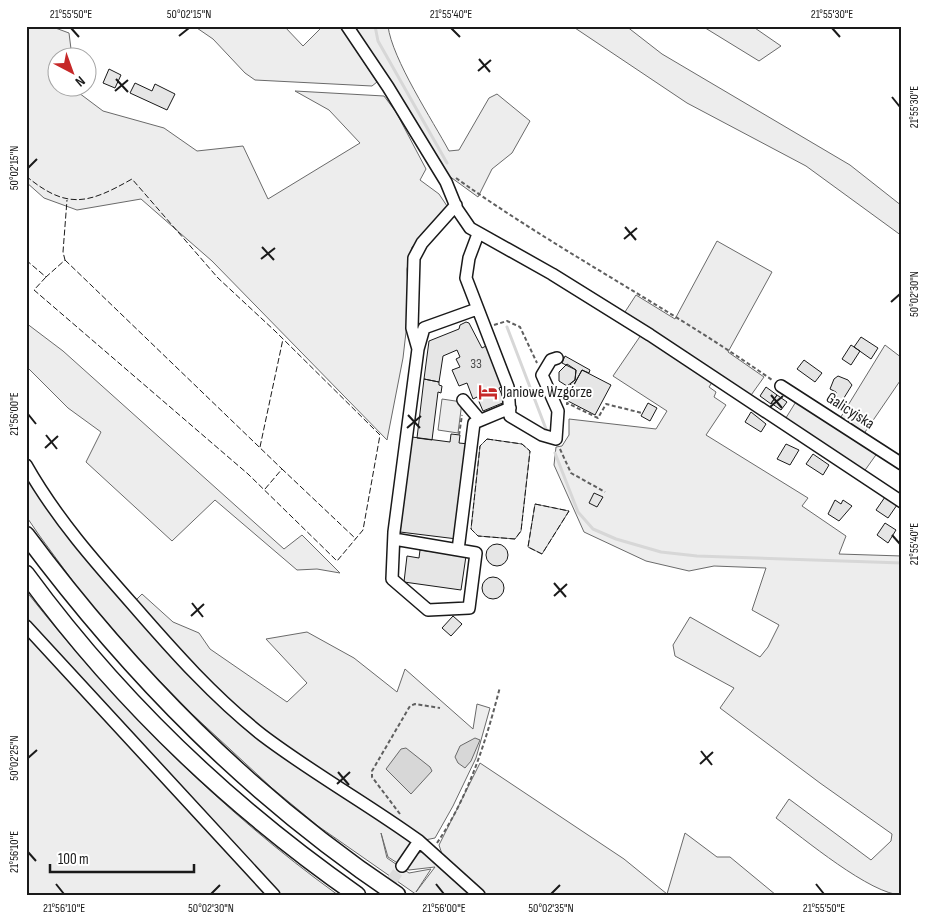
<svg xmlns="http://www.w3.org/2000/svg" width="928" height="921" font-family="'Sofia Sans Condensed',sans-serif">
  <rect width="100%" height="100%" fill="#fff"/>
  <path fill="#ededed" stroke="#6a6a6a" d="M26 26H50L69 33 72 57 58 58V88H78L79 93 103 111 164 128 197 151 243 146 268 199 360 143 329 110 295 91 384 96 396 112 426 169 420 180 439 194 447 206 444 213 412 247 407 269 409 306 403 358 387 440 212 261 141 199 77 210 44 198 26 182Z
    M194 26H284L303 46 323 26H340L377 82 372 86 255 80 245 73 213 39Z
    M352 26H388C392 59 433 121 449 151L459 150 489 98 497 94 530 121 512 153 492 169 478 197 445 173Z
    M572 26H626L662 54 850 165 902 206V236L806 166 687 103Z
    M702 26H752L781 46 759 61Z
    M717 241 772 272 728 352 764 377 749 398 623 315 636 295 675 319Z
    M26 323 63 351 284 549 302 535 340 573 317 569 297 570 215 500 172 541 86 462 101 432 68 408 26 366Z
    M641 335 713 381 709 387 716 392 714 397 726 405 706 435 808 498 802 506 846 536 839 554 902 556V895C871 895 803 838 776 818L789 799 871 860 891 841 892 834 820 783 720 708 734 688 675 656 673 645 690 617 760 657 768 647 779 625 752 610 766 568 714 566 689 571 646 561 584 532 554 465 556 447 562 446 569 435V419L656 429 667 411 613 376Z
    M885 345 902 358V378L863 435 839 420Z
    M442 399 462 402 458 433 438 430Z
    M797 400 878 452 863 473 784 421Z
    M487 439 522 444 530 451 521 531 515 539 478 536 471 529 480 446Z
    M26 472 215 701 410 840V848L399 864 388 857 381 833 387 858 409 873 431 869 416 892 435 867 409 870 404 868 411 857 421 852 432 856 473 895H417L318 826 272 788 192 714 145 666 83 595 39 535 26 516Z
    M535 504 569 511 542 554 528 547Z
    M26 591C117 706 219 809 338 895H278L26 622Z
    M142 594 173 622 199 633 210 649 287 702 307 683 266 639 307 632 354 658 397 692 405 669 473 729 477 704 490 708 476 758 453 806 435 838 425 840 412 829 275 739 220 693 214 684 191 664 134 602Z
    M26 631 268 895H26Z
    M480 763 624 859 667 894 685 833 717 857H730L776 895H483L442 854 439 845Z"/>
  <path fill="#d7d7d7" stroke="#6a6a6a" d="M475 738 480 740 471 761 465 768 458 763 455 757 460 746Z
    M406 748 430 767 432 771 411 794 386 769 401 749Z"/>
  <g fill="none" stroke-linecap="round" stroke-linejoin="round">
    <path stroke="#d7d7d7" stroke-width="3" d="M375 26 378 41 447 163
      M507 327 546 429
      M555 453 578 512 593 529 616 539 661 552 697 556 902 563"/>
  </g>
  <path fill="#e6e6e6" stroke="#1a1a1a" d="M109 69 121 75 115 88 103 83Z
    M135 83 152 91 155 84 175 94 167 110 130 93Z
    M466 322 469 323 482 348 488 345 505 386 499 388 505 402 483 411 477 397 473 399 467 383 459 386 452 370 460 367 456 359 460 357 457 350 443 356 439 382 424 379 429 341 459 329 460 325Z
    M861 337 878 348 871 359 854 347Z
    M851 345 860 351 851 365 842 359Z
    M565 356 590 370 589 373 582 370 573 386 570 384 575 380 576 370 562 363Z
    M804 360 822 373 815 382 797 369Z
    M567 364 576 370 575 380 567 386 559 381V372Z
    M582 370 611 385 595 415 566 400Z
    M838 376 848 380 852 385 842 401 837 398 836 392 830 389 834 379Z
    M424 379 439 382V385L442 386 441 393 438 392 432 440 417 438Z
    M766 387 777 395 771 404 760 396Z
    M777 395 787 402 781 410 771 403Z
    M648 403 657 408 650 421 641 416Z
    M751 412 766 424 761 432 745 422Z
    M451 434 460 435 459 443 469 444 457 539 400 532 412 437 450 442Z
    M786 444 799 450 790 465 777 459Z
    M813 454 829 465 823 475 806 464Z
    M594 493 603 497 597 507 589 503Z
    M885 497 897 505 888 518 876 510Z
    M835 500 841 504 843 500 852 506 839 521 828 514Z
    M885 523 896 530 888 543 877 535Z
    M486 555a11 11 0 1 1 22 0a11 11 0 1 1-22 0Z
    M420 550 466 556 461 590 404 582 407 556 419 558Z
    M482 588a11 11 0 1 1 22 0a11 11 0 1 1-22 0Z
    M453 616 462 624 451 636 442 628Z"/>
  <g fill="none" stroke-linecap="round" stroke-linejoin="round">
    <path stroke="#ddd" stroke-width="11" stroke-dasharray="11 5.5" stroke-linecap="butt" d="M382 895 402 866"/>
    <g stroke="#1a1a1a" stroke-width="14">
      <path id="minor" d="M347 26 388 87 446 182 457 209 470 228 552 274 650 335 902 502
        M478 234 469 258 466 278 508 387 510 416 542 435 556 439 558 411 542 375 551 360 557 358
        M418 349 412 328 414 258 422 243 456 205
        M781 386 902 464
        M463 400 480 420
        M26 465C56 518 95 562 134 606 174 652 214 697 262 735 312 773 368 804 419 841
        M394 539 476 553 469 608 428 610 392 579 394 532 418 349 424 328 477 309
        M458 550 474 423 510 408
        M26 626 274 895
        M402 866 419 841 479 895"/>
    </g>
    <g stroke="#1a1a1a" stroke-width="19">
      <path id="highway" d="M26 535C132 677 250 796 397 895
        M26 574C117 698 231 807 357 895"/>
    </g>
    <path stroke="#5f5f5f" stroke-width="2" stroke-dasharray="4 2.5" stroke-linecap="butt" d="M456 178C558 251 670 308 772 380
      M494 325 507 321 520 327 537 363
      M567 405V403L598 418 606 404 642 413
      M459 435 462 415
      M560 449 571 473 605 492
      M400 814 372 777V771L410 706 415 704 440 708
      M437 843C469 796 486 741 500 687"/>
    <use href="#minor" stroke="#fff" stroke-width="11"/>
    <use href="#highway" stroke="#fff" stroke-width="16"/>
    <path stroke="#1a1a1a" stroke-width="1" stroke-dasharray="6 2.5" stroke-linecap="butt" d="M26 176C67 210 88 204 132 179L218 278 275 331 380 435 363 530 337 561 248 474 34 290 46 277
      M26 260 46 277 65 260 63 252 67 200
      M65 260 282 469
      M487 439 522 444 530 451 521 531 515 539 478 536 471 529 480 446Z
      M260 447 283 339
      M265 489 282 469 356 539
      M535 504 569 511 542 554 528 547Z"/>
  </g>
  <path fill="none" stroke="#1a1a1a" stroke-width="2" d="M71 28 79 37M451 28 460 37M832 28 840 37M179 36 189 28M479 59 490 72M478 71 491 60M116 79 128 92M115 91 128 80M892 97 900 107M28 168 37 159M625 227 636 240M624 239 637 228M262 247 274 260M261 259 275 248M891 302 900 294M771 395 782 408M770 407 783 396M28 414 36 424M408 415 420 428M407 428 421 416M46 435 57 449M45 448 58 436M892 535 900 544M554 583 566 597M554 596 567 584M192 603 203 617M191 616 204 604M701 751 712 765M28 758 37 750M700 764 713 752M338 772 349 785M337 784 350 772M28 852 36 861M56 884 64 894M436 884 444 894M816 884 824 894M211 894 220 885M551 894 560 885"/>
  <defs>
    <g id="hotel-bare" transform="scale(1.5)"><path d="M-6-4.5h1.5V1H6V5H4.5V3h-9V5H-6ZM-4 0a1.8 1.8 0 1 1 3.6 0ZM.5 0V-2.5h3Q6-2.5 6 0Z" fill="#c62828" stroke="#fff" stroke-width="2.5" paint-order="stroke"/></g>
  </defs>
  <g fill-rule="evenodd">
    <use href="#hotel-bare" x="488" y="392"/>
  </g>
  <g text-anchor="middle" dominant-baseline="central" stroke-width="4" stroke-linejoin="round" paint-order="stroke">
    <g font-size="14" fill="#4d4d4d">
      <text x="476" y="363">33</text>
    </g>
    <g font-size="16" fill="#1a1a1a" stroke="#fff" text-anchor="start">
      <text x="503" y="392">Janiowe Wzgórze</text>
    </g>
    <g font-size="16" fill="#1a1a1a" stroke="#fff">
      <text transform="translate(850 411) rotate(33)">Galicyjska</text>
    </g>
  </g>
  <rect width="928" height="921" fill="none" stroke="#ffffff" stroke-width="55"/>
  <g transform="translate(72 72) rotate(139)"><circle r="24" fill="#ffffff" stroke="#a3a3a3"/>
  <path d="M0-4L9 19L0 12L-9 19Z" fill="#c62828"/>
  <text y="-8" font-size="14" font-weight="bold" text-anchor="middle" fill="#1a1a1a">N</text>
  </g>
  <path d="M50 864v8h144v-8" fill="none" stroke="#1a1a1a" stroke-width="2.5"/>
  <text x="58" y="864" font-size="15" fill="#1a1a1a" stroke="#ffffff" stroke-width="4" paint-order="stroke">100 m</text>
  <rect x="28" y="28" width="872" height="866" fill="none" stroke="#1a1a1a" stroke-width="2"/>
  <g font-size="12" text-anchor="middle" fill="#1a1a1a">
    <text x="71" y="18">21°55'50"E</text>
    <text x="189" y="18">50°02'15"N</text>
    <text x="451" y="18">21°55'40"E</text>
    <text x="832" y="18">21°55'30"E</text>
    <text transform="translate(914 107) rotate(-90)" y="4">21°55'30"E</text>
    <text transform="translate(14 168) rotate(-90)" y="4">50°02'15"N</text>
    <text transform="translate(914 294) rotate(-90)" y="4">50°02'30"N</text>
    <text transform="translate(14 414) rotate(-90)" y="4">21°56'00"E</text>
    <text transform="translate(914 544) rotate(-90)" y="4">21°55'40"E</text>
    <text transform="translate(14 758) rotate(-90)" y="4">50°02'25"N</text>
    <text transform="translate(14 852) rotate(-90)" y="4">21°56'10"E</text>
    <text x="64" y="912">21°56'10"E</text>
    <text x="211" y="912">50°02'30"N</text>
    <text x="444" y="912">21°56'00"E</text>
    <text x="551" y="912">50°02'35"N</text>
    <text x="824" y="912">21°55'50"E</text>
  </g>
</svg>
